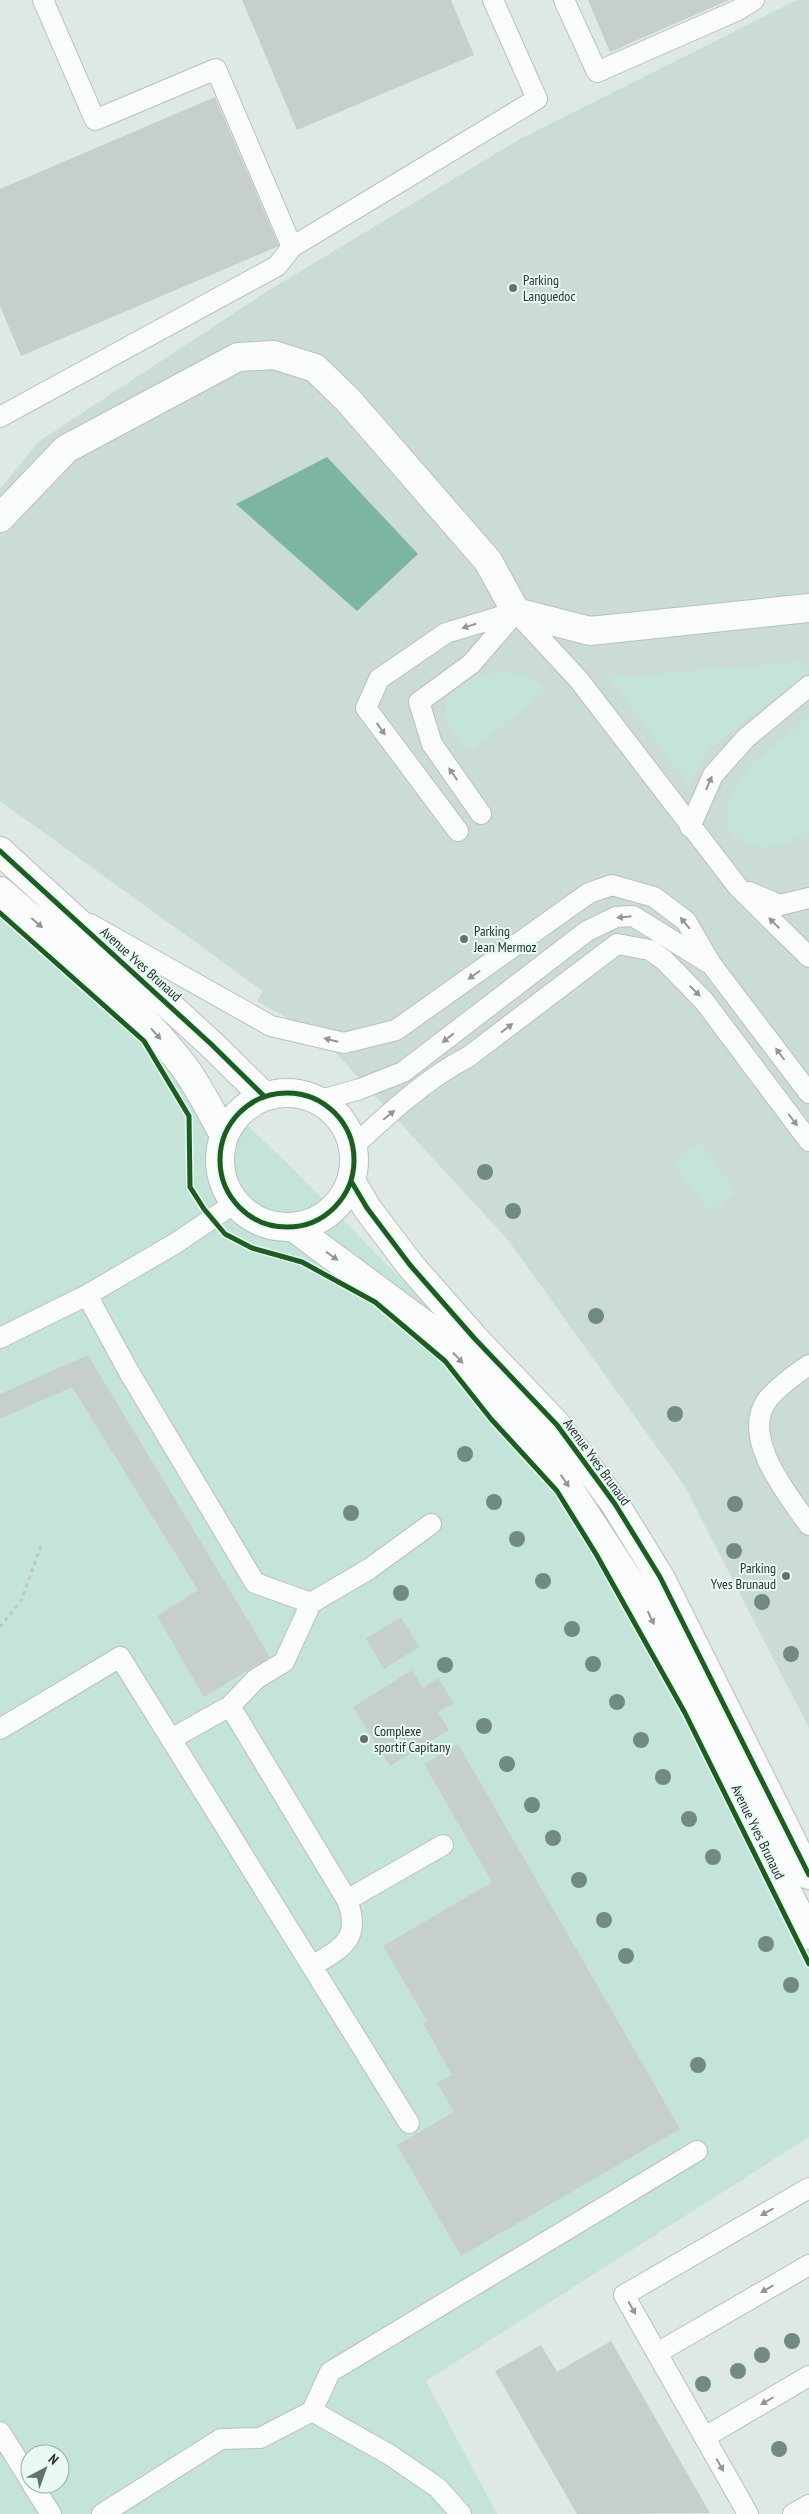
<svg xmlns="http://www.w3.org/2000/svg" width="809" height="2514" font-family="'PT Sans Narrow',sans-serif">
  <rect width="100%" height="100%" fill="#dee8e5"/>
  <path fill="#cbdcd6" d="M797 0H809V1728L684 1485 508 1240 314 1029 296 1023 257 1001 263 991 0 801V489L38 442 266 292 520 139Z"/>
  <path fill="#c4e4da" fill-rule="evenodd" d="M801 662 809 672 711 747 688 784 610 678Z
    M501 671 528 676 547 691 468 752 445 719 449 696 460 683Z
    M809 717V830C782 850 753 854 728 830L729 798 751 765Z
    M0 891 287 1163 467 1346 556 1441 604 1510 664 1608 809 1907V2137L426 2381 497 2514H0ZM30 2454H60V2484H30Z
    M699 1142 736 1192 711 1212 673 1162Z"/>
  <path fill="#7db5a5" d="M327 457 418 554 357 611 236 504Z"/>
  <path fill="#c7cfcc" d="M242 0H451L474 55 297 130Z
    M588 0H729L610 52Z
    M215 97 279 246 21 356 0 306V189Z
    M88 1355 270 1657 204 1697 157 1616 198 1590 72 1387 0 1419V1394Z
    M401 1617 419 1647 384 1669 366 1639Z
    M412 1670 423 1688 438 1678 454 1703 438 1712 449 1730 390 1766 353 1707Z
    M458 1744 680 2129 461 2256 397 2145 454 2112 437 2083 452 2075 423 2023 427 2021 383 1946 492 1882 424 1764Z
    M611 2341 710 2513 577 2514 495 2371 541 2345 557 2372Z"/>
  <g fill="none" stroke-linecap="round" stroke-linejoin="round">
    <g stroke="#b9c0bd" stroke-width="22">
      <path id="service" d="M43 0 95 120 216 69 292 247 537 99 493 0
        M564 0 597 72 738 10 754 0
        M0 417 277 266 292 247
        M516 612 579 680 738 887 809 957
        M481 814 432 744 419 702 471 664 516 612
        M690 827 713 775 746 738 809 686
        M458 831 366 708 379 679 446 633 516 612
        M749 892 780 905 809 898
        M90 924 271 1026 344 1043 396 1030 589 893 612 885 654 897 686 921 711 964 809 1093
        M317 1101 360 1089 403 1072 587 931 616 917 633 916 707 962
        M353 1147C387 1115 425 1079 468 1057L617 944 650 950 664 960 704 1001 809 1141
        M87 1295 129 1372 255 1583 311 1603 369 1569 431 1524
        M0 1338 87 1295 176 1243 235 1203
        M809 1365C794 1375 780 1385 768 1399 739 1436 788 1495 809 1525
        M230 1706 256 1679 284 1662 311 1603
        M0 1729 120 1657 171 1739
        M347 1900 443 1845
        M312 1966C342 1948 362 1939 347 1900L230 1706 171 1739 409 2123
        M657 2353 809 2265
        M312 2411 330 2372 697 2151
        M0 2432 30 2480
        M705 2437 809 2376
        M32 2484 51 2514
        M102 2514 221 2439 260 2438 312 2411 390 2455 438 2488 461 2514
        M748 2514 624 2295 809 2188
        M793 2514 809 2505"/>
    </g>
    <g stroke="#b9c0bd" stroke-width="30">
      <path id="minor" d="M0 518 66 449 238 357 274 355 315 368 348 400 488 561 516 612 590 631 809 608
        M0 851 211 1044 264 1096
        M0 891C61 944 137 1004 185 1068 200 1089 212 1113 224 1135
        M220 1160a67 67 0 1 1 134 0a67 67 0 1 1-134 0Z
        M351 1181 367 1208 410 1265 475 1339 557 1425 615 1504 660 1577 809 1875
        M293 1227 432 1330 547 1455 645 1605 809 1935"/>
    </g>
    <path stroke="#c2c6c5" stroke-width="3" stroke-dasharray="4 4" stroke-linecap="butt" d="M0 1627 21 1601 41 1546"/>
    <use href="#service" stroke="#fafcfb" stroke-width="20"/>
    <use href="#minor" stroke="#fafcfb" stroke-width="28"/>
    <g stroke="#e8f9f3" stroke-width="8">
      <path id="cycleway" d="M0 851 211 1044 264 1096
        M0 913 144 1041 189 1116 190 1187 204 1209 225 1234 252 1248 302 1262 375 1302 445 1361 491 1419 557 1491 596 1554 685 1713 809 1964
        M220 1160a67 67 0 1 1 134 0a67 67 0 1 1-134 0Z
        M351 1181 367 1208 410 1265 475 1339 557 1425 615 1504 660 1577 809 1875"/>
    </g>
    <use href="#cycleway" stroke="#1b5e20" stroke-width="5"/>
  </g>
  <g fill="#728a84">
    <circle cx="485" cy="1172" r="8"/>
    <circle cx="513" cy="1211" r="8"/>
    <circle cx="596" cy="1316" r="8"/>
    <circle cx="675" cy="1414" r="8"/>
    <circle cx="465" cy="1454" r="8"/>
    <circle cx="494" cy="1502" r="8"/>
    <circle cx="735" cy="1504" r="8"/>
    <circle cx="351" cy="1513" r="8"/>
    <circle cx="517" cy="1539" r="8"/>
    <circle cx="734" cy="1551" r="8"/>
    <circle cx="543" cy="1581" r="8"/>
    <circle cx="401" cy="1593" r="8"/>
    <circle cx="762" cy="1602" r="8"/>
    <circle cx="572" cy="1629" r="8"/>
    <circle cx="791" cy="1654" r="8"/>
    <circle cx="593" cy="1664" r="8"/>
    <circle cx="445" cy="1665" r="8"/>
    <circle cx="617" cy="1702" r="8"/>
    <circle cx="484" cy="1726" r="8"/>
    <circle cx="641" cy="1740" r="8"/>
    <circle cx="507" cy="1764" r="8"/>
    <circle cx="663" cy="1777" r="8"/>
    <circle cx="532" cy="1805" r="8"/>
    <circle cx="689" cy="1819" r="8"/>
    <circle cx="553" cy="1838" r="8"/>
    <circle cx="713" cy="1857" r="8"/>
    <circle cx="579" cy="1880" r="8"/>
    <circle cx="604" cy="1920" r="8"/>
    <circle cx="766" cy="1944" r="8"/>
    <circle cx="626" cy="1956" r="8"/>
    <circle cx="791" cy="1985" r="8"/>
    <circle cx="698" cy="2065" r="8"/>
    <circle cx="792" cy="2341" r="8"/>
    <circle cx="762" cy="2355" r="8"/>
    <circle cx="738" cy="2371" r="8"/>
    <circle cx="703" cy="2384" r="8"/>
    <circle cx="779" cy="2449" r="8"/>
  </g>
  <defs><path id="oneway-solid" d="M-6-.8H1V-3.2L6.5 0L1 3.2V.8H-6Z" transform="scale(1.25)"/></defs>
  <g fill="#929694">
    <use href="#oneway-solid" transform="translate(469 626) rotate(163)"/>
    <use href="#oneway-solid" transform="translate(381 729) rotate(55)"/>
    <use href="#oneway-solid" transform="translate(453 774) rotate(-125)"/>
    <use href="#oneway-solid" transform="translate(709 783) rotate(-66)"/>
    <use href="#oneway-solid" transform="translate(624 917) rotate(174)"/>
    <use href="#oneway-solid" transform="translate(37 923) rotate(41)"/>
    <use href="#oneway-solid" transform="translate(685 923) rotate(-130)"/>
    <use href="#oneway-solid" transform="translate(774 923) rotate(-135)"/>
    <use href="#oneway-solid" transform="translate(474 975) rotate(145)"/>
    <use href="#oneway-solid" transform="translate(695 991) rotate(45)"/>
    <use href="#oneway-solid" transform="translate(507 1028) rotate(-37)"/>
    <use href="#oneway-solid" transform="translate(156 1034) rotate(48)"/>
    <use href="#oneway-solid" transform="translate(448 1038) rotate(142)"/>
    <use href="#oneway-solid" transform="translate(331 1040) rotate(-166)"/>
    <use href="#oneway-solid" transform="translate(780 1054) rotate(-127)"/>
    <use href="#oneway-solid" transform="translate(389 1115) rotate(-39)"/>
    <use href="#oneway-solid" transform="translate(793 1120) rotate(53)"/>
    <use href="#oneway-solid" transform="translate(332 1256) rotate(36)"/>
    <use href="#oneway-solid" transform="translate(458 1358) rotate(47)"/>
    <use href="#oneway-solid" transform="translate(565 1481) rotate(56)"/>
    <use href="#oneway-solid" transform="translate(651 1618) rotate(64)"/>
    <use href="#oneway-solid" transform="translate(767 2212) rotate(150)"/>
    <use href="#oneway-solid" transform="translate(767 2289) rotate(150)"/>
    <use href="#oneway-solid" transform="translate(632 2308) rotate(61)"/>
    <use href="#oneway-solid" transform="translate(767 2401) rotate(150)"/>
    <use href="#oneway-solid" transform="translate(720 2465) rotate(61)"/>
  </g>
  <g fill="#68706d" stroke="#e8f9f3" stroke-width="2">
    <circle cx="513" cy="288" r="5"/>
    <circle cx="464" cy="939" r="5"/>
    <circle cx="786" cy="1576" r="5"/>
    <circle cx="364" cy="1739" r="5"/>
  </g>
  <g text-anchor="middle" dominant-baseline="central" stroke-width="4" stroke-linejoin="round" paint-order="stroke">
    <g font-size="14" fill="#29302d" stroke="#e8f9f3" text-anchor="start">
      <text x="523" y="280">Parking<tspan x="523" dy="16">Languedoc</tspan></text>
      <text x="474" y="931">Parking<tspan x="474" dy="16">Jean Mermoz</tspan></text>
      <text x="776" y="1568" text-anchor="end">Parking<tspan x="776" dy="16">Yves Brunaud</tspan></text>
      <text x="374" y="1731">Complexe<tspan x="374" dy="16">sportif Capitany</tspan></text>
    </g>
    <g font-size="14" fill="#29302d" stroke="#e8f9f3">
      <text transform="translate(141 964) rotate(42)">Avenue Yves Brunaud</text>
      <text transform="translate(597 1462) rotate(54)">Avenue Yves Brunaud</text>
      <text transform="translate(758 1832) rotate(64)">Avenue Yves Brunaud</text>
    </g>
  </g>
  <g transform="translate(45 2469) rotate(41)"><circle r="24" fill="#e8f9f3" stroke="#9ca9a4"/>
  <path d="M0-4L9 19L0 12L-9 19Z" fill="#68706d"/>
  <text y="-8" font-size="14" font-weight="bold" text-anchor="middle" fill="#29302d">N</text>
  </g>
</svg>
